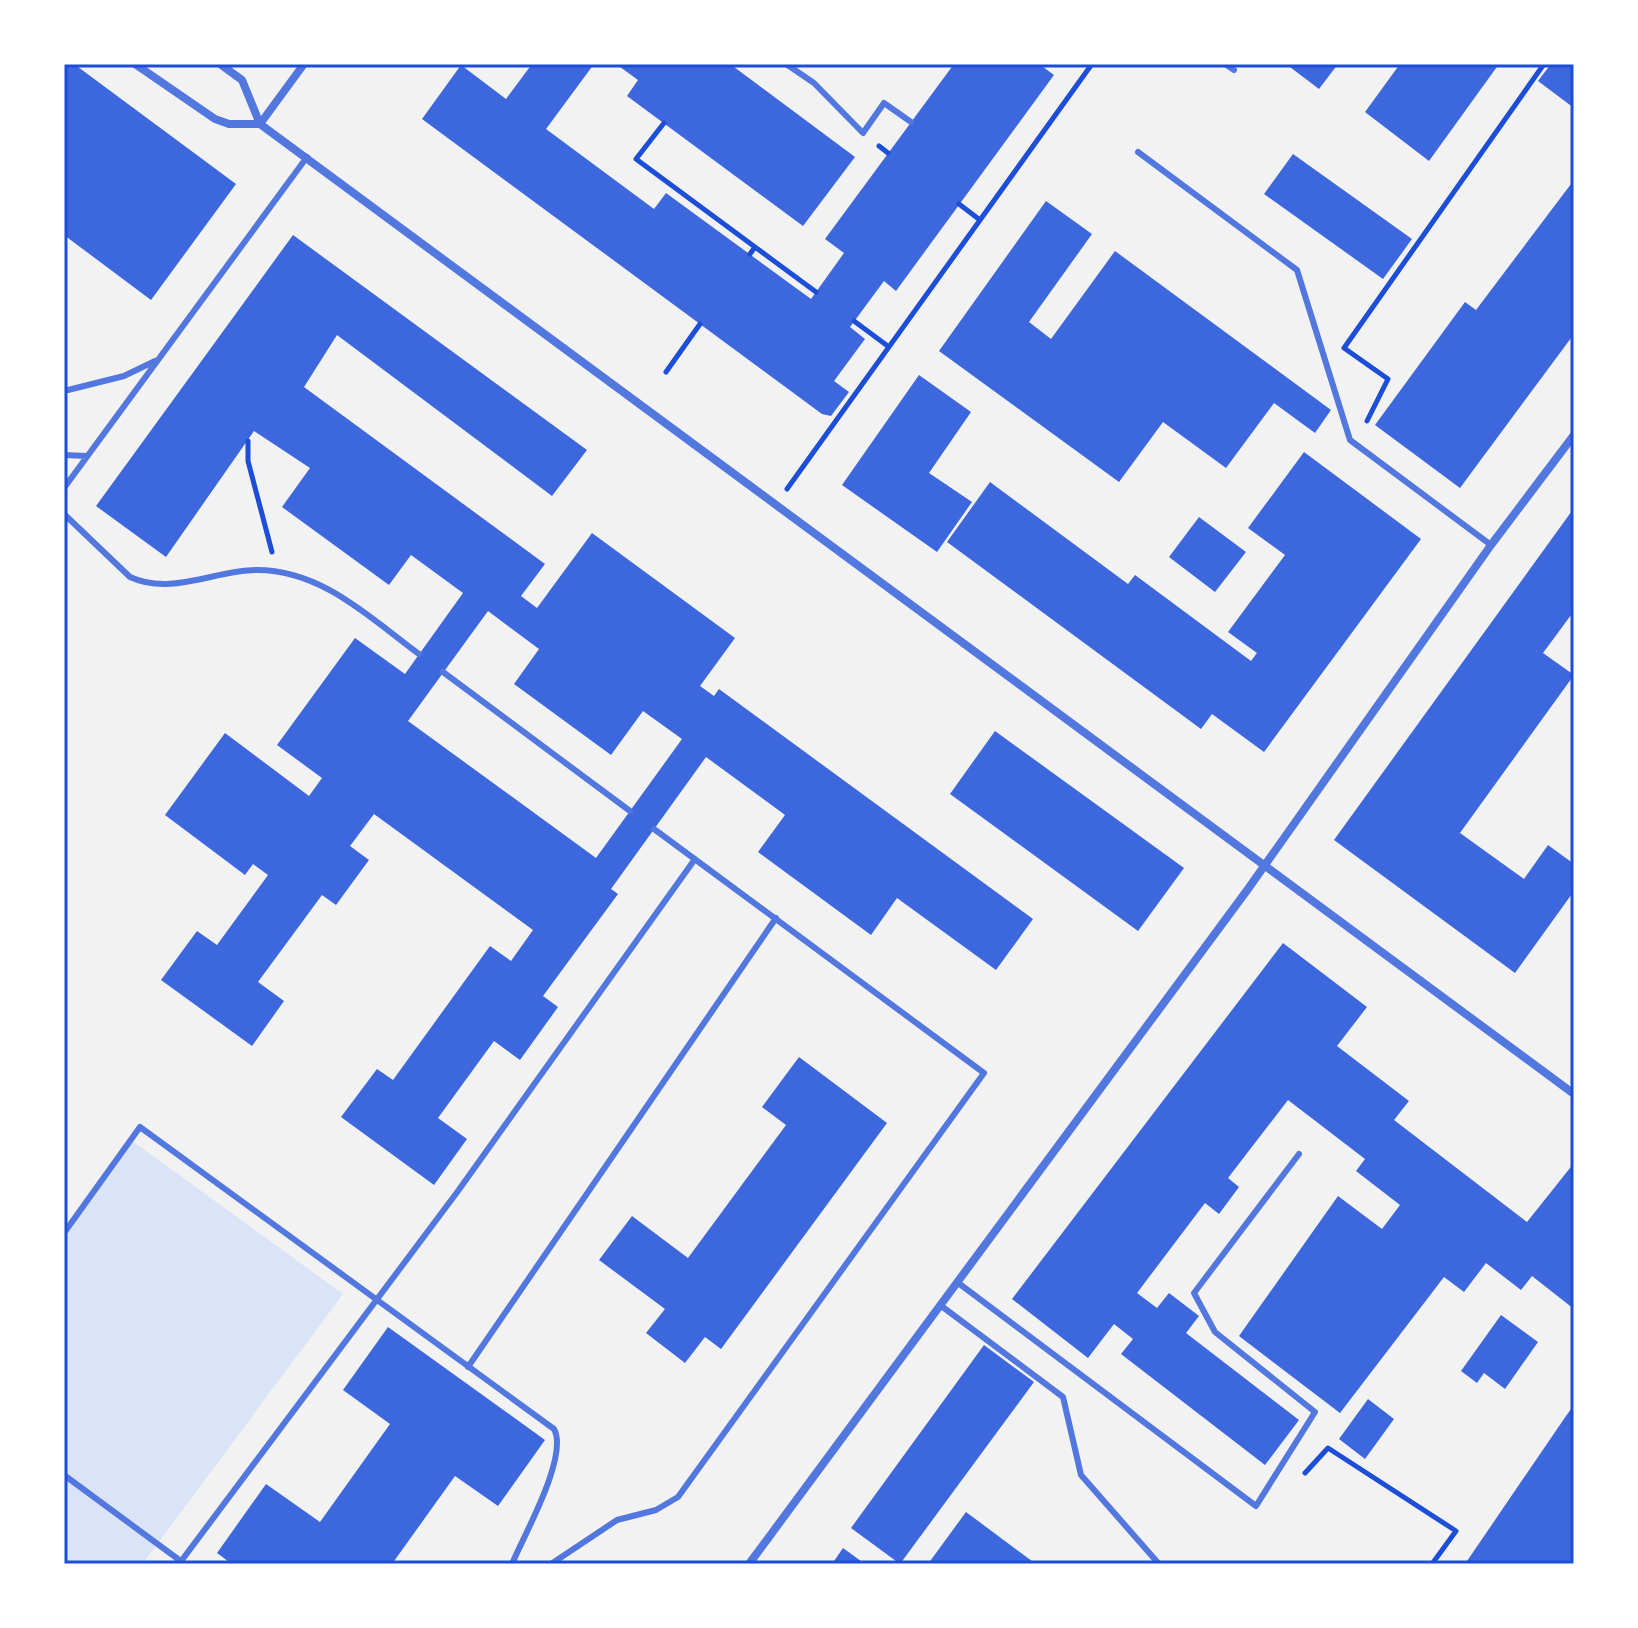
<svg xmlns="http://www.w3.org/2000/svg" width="1638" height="1628" font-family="'Roboto Serif',serif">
  <rect width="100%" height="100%" fill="#f2f2f2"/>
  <path fill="#dbe4f7" d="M131 1140 343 1294 144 1562 147 1564H64V1233Z"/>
  <path fill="#3d67dc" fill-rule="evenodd" d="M64 64H74L236 184 151 300 64 235Z
    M532 64H594L546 129 654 209 666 193 811 299 844 253 825 239 954 64H1039L1054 75 896 291 884 281 850 327 865 339 834 381 849 392 831 416 822 414 422 119 461 65 506 99Z
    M616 64H730L855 157 803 226 627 96 638 80Z
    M1286 64H1338L1319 89Z
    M1400 64H1499L1429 161 1365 112Z
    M1551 64H1574V108L1538 81Z
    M1293 154 1412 239 1383 279 1264 194Z
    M1574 180V334L1460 488 1375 425 1465 302 1476 310Z
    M1046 201 1092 234 1029 322 1051 339 1115 251 1331 410 1315 433 1274 403 1226 468 1163 422 1119 482 939 351Z
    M293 235 587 450 552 496 337 335 304 387 545 564 521 596 537 608 592 533 735 638 700 686 714 696 719 689 1033 919 996 970 897 898 871 935 758 852 785 815 706 757 611 889 618 894 543 996 558 1007 520 1060 494 1041 438 1118 467 1139 434 1185 341 1117 377 1069 393 1080 490 946 511 961 533 930 374 814 350 846 369 860 336 905 322 895 258 982 284 1001 252 1046 161 980 197 931 217 945 268 875 253 864 245 875 165 815 225 733 309 796 322 778 277 745 355 638 405 674 463 593 411 555 389 585 282 507 310 468 254 431 166 557 96 506ZM488 611 539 649 514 684 611 755 643 711 682 739 596 858 408 721Z
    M919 375 971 412 929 473 972 502 937 552 842 485Z
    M1304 452 1421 539 1264 752 1212 714 1201 729 947 542 990 482 1128 584 1135 575 1251 661 1257 653 1228 632 1285 555 1248 528Z
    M1574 508V611L1543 653 1574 675 1460 833 1524 879 1548 845 1574 864V891L1515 973 1334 840Z
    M1199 517 1246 552 1215 592 1169 557Z
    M995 731 1184 868 1138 931 950 794Z
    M1283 943 1367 1007 1337 1046 1409 1101 1394 1120 1527 1222 1574 1163V1309L1532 1276 1521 1290 1486 1263 1464 1292 1444 1277 1340 1413 1239 1336 1338 1196 1382 1229 1400 1205 1356 1171 1365 1159 1288 1100 1228 1178 1239 1187 1219 1214 1205 1203 1137 1293 1157 1308 1169 1293 1199 1316 1186 1333 1299 1420 1265 1465 1121 1354 1133 1339 1114 1324 1088 1358 1012 1299Z
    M799 1057 887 1123 721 1349 705 1337 685 1363 646 1333 665 1309 599 1260 632 1216 688 1258 786 1125 762 1107Z
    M1501 1315 1538 1342 1505 1389 1484 1373 1477 1383 1461 1371Z
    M388 1327 545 1440 498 1506 455 1476 392 1564H232L217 1553 266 1484 320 1522 390 1424 343 1390Z
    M984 1345 1034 1382 900 1564 851 1528Z
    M1368 1399 1394 1419 1365 1459 1339 1439Z
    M1574 1405V1564H1465L1566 1416Z
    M966 1512 1036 1564H928Z
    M843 1548 865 1564H832Z"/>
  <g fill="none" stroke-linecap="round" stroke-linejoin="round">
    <path stroke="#1d4ed8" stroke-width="5" d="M664 123 636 159 755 247 750 254
      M879 146 888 153
      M959 204 980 220
      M755 247 816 292
      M854 321 889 347
      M666 372 700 324
      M1367 421 1388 379 1344 348 1544 64
      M248 441V461L272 552
      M787 489 1092 64
      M1305 1473 1328 1448 1456 1531 1432 1564"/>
    <path stroke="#5277de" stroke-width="6" d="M786 64 814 83 863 133 884 103 911 122
      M1225 64 1234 70
      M1138 152 1297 270 1350 440 1491 545
      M64 391 124 376 155 361
      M64 455 87 456
      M64 488 307 157
      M64 514 130 577C171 596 215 570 257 570 322 570 370 618 419 654
      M443 672 630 811
      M64 1233 140 1127 554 1429C569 1456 524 1535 512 1564
      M957 1282 1256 1506 1315 1412 1215 1332 1194 1293 1299 1154
      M940 1305 1063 1397 1081 1475 1159 1564
      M468 1367 776 918
      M64 1475 182 1562
      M179 1564 458 1191 695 859
      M487 1564H511
      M551 1564 617 1520 656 1510 678 1497 984 1073 654 829"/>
    <path stroke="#5277de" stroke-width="8" d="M135 64 215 119 229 124H260
      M220 64 242 80 260 124
      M260 124 1574 1094
      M260 124 304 64
      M749 1564 1248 889 1491 545 1574 435"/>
  </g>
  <rect width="1638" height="1628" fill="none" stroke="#ffffff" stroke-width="132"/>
  <rect x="66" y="66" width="1506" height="1496" fill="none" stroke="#1d4ed8" stroke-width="3"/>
</svg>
